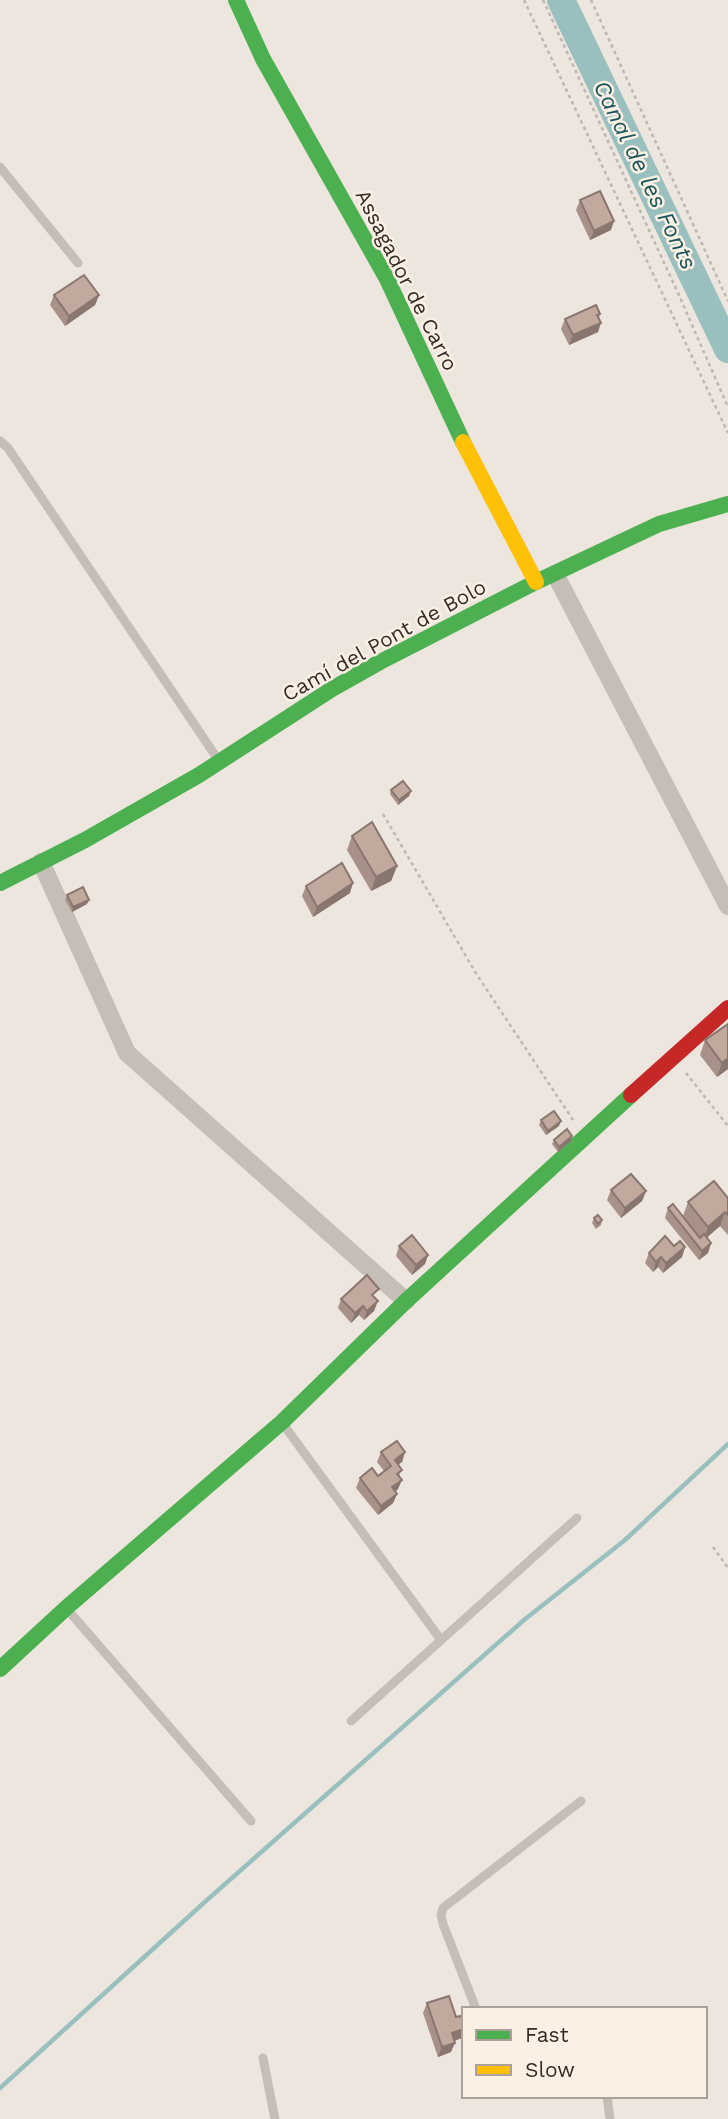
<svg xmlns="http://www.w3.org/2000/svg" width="728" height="2119" font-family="'Work Sans',sans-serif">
  <rect width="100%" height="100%" fill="#ede6de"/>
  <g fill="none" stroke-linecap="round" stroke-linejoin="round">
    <path stroke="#99bfbe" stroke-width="4.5" d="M0 2088 207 1900 524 1620 625 1540 728 1444"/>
    <path stroke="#99bfbe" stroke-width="28" d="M561 0 728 349"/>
    <path stroke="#beb6b0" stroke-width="2.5" stroke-dasharray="3.5 3.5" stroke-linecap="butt" d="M524 0 728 433
      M543 0 678 293 728 407
      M591 0 728 301
      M383 814 477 975 573 1120
      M686 1073 728 1126
      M713 1547 728 1568"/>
    <path stroke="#c5beb7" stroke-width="9" d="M0 167 78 263
      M0 441 8 448 219 761
      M283 1424 441 1640
      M67 1609 251 1821
      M351 1721 577 1518
      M476 2009 443 1924 441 1915 443 1908 581 1801
      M263 2058 275 2119
      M607 2096 610 2119"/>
    <path stroke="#c5beb7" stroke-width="18" d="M555 574 728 906
      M41 862 127 1053 406 1301"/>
    <path stroke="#4caf50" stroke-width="16" d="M236 0 263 59 387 279 463 442
      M0 883 85 840 199 775 332 689 380 662 536 582 659 524 728 504
      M0 1669 66 1608 282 1422 406 1301 631 1095"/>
    <path stroke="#ffc107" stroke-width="16" d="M463 442 536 582"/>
    <path stroke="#c62828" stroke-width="16" d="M631 1095 728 1008"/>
  </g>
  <path fill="#a79188" d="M580 200 611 230 590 240 576 210Z
    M54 295H99L95 305 65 326 50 305Z
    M600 314 599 318 598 332 569 345 561 329 565 319Z
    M391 790 411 791 409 796 398 805 390 794Z
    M352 836 397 866 391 881 371 891 347 850Z
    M306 886 350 893 313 917 302 896Z
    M67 895 87 904 72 912 65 900Z
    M728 1024V1069L717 1077 700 1055 705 1040Z
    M541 1120 559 1126 546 1135 539 1125Z
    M572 1136 571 1141 558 1152 552 1144 554 1140Z
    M611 1190 646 1191 642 1201 621 1218 607 1200Z
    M728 1198V1235L720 1226 707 1237 711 1243 708 1253 699 1260 665 1218 668 1208 683 1216 688 1202Z
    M594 1218 602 1220 601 1225 596 1229 592 1223Z
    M399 1246 428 1255 425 1264 412 1275 396 1256Z
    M674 1246 685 1247 682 1257 663 1273 658 1267 653 1272 645 1263 649 1253Z
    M341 1299H376L374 1311 364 1320 359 1315 351 1323 338 1308Z
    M381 1452H405L402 1462 398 1464 400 1477 398 1489 395 1492 397 1494 393 1503 378 1515 356 1488 360 1478 378 1476 384 1471 377 1462Z
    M427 2003 462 2038 454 2041 451 2052 438 2057 423 2013Z"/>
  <path fill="#88766f" d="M614 221 611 230 590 240 594 231Z
    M99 295 95 305 65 326 69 316Z
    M601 323 598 332 569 345 573 335Z
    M411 791 409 796 398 805 399 800Z
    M397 866 391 881 371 891 376 877Z
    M353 883 350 893 313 917 317 907Z
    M89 900 87 904 72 912 73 907Z
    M728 1058V1069L717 1077 722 1063Z
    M561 1121 559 1126 546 1135 548 1131Z
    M572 1136 571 1141 558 1152 559 1147Z
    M646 1191 642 1201 621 1218 625 1208Z
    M725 1212 720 1226 703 1241 708 1227Z
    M711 1243 708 1253 699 1260 702 1251Z
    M685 1247 682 1257 663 1273 666 1263Z
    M428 1255 425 1264 412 1275 416 1265Z
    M661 1257 658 1267 653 1272 656 1262Z
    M378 1301 374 1311 364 1320 367 1311Z
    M363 1306 359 1315 351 1323 355 1313Z
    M405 1452 402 1462 391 1470 395 1460Z
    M402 1480 398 1489 389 1497 392 1487Z
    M397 1494 393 1503 378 1515 381 1506Z
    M464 2029 462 2038 448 2043 452 2033Z
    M455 2043 451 2052 438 2057 442 2047Z"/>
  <path fill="#c2a99e" stroke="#88766f" stroke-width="2" d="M600 191 614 221 594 231 580 200Z
    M84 275 99 295 69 316 54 295Z
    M596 305 600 314 597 315 601 323 573 335 565 319Z
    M403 781 411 791 399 800 391 790Z
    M372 822 397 866 376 877 352 836Z
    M342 863 353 883 317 907 306 886Z
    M83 887 89 900 73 907 67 895Z
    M728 1024V1058L722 1063 705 1040Z
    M554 1111 561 1121 548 1131 541 1120Z
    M567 1129 572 1136 559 1147 554 1140Z
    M631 1174 646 1191 625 1208 611 1190Z
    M714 1181 728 1198V1215L725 1212 708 1227 688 1202Z
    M673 1204 700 1238 704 1234 711 1243 702 1251 668 1208Z
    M598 1215 602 1220 598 1224 594 1218Z
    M412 1235 428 1255 416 1265 399 1246Z
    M665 1236 674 1246 680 1241 685 1247 666 1263 661 1257 656 1262 649 1253Z
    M367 1275 379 1289 372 1295 378 1301 367 1311 363 1306 355 1313 341 1299Z
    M397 1441 405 1452 395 1460 402 1470 397 1474 402 1480 392 1487 397 1494 381 1506 360 1478 372 1468 378 1476 391 1466 381 1452Z
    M449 1996 456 2017 461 2016 464 2023V2029L452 2033 455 2043 442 2047 427 2003Z"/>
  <g text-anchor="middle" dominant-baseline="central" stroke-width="5" stroke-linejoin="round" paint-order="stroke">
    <g font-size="21" fill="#362b26" stroke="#faf0e4">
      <text transform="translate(407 280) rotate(63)">Assagador de Carro</text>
      <text transform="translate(384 640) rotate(-29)">Camí del Pont de Bolo</text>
    </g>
    <g font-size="23" font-style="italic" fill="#19555a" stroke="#faf0e4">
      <text transform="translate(645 175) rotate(64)">Canal de les Fonts</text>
    </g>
  </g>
  <rect x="462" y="2007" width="245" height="91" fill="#faf0e4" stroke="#aca198" stroke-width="2"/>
  <rect x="476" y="2030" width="35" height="10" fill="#4caf50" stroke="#aca198" stroke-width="2"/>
  <text x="525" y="2042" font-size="21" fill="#362b26">Fast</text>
  <rect x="476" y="2065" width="35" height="10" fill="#ffc107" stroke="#aca198" stroke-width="2"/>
  <text x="525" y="2077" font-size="21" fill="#362b26">Slow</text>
</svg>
